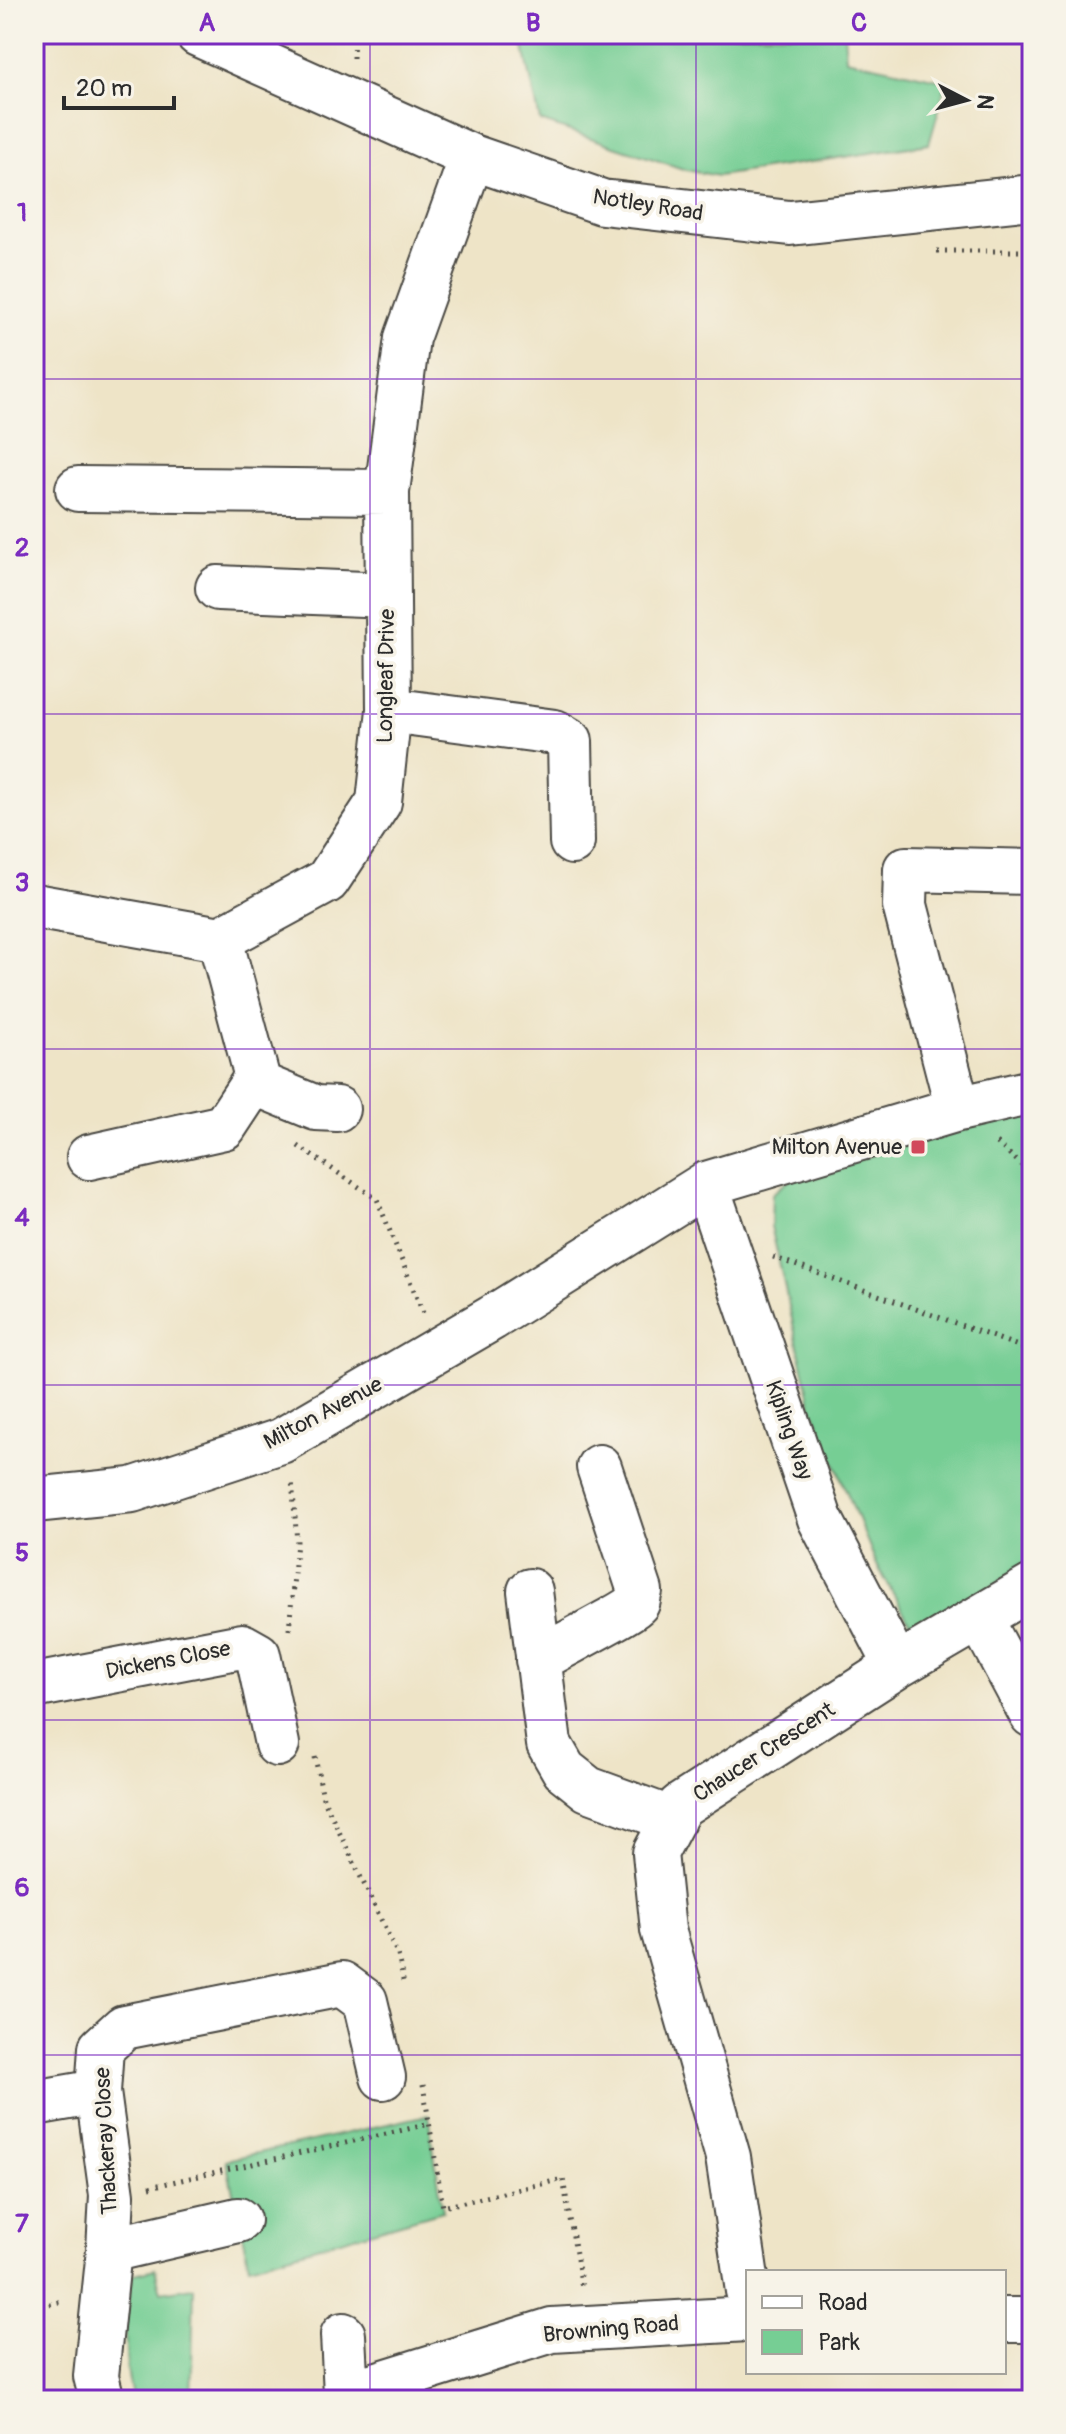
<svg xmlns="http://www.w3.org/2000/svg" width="1066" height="2434" font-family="Pangolin,sans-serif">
  <rect width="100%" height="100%" fill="#f7f3e8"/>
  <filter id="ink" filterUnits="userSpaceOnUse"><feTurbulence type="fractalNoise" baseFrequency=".0125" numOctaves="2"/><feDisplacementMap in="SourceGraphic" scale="16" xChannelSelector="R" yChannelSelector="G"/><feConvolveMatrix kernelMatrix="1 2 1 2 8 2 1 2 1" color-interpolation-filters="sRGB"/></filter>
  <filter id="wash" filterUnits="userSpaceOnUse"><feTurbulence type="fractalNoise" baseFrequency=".006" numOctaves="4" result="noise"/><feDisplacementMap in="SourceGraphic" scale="32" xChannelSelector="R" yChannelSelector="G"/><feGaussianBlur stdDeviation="1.8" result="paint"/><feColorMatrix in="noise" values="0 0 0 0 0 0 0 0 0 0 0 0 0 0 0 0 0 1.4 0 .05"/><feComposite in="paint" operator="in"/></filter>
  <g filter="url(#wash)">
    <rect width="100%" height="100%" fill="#eee4c7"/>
    <path fill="#76ce94" stroke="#507c60" stroke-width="2" d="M521 34H844L846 59 947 81 929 144 718 176 686 170 540 121Z
      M1032 1110V1563L915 1632 877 1565 812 1408 771 1226 772 1194 792 1178Z
      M428 2115 443 2211 249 2266 226 2160Z
      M155 2269 161 2292 194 2287 191 2400H133C123 2364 123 2309 134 2274Z"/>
  </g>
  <g filter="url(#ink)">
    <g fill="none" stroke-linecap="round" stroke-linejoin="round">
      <g stroke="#484742" stroke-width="48">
        <path id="minor" d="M198 34 472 157 602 202 790 223 1032 197
          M78 489 387 492
          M218 588 388 595
          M389 710 555 732 570 741 572 842
          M34 906 220 939 327 881 379 802 389 710 387 492 407 338 472 157
          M253 1082 316 1108 337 1109
          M958 1109 905 905 906 869 1032 872
          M89 1157 224 1127 257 1077 220 939
          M706 1184 820 1519 897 1666
          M34 1500 132 1490 281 1441 492 1318 706 1184 958 1109 1032 1092
          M530 1591 549 1744 564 1770 588 1789 673 1820
          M980 1618 1032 1715
          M538 1660C552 1651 633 1610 637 1603 638 1602 639 1592 640 1591L599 1467
          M34 1686 242 1646 258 1655 277 1744
          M34 2103 98 2092
          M109 2250 238 2220
          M748 2291 728 2157 663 1930 655 1853 680 1806 897 1666 1032 1587
          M1004 2320H1032
          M343 2335 346 2394
          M102 2400 96 2376 109 2250 112 2195 98 2092 101 2048 124 2027 342 1984 365 2001 383 2077
          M346 2400V2394L552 2330 748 2319"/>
      </g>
      <path stroke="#484742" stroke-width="5" stroke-dasharray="2 6" stroke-linecap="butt" d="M353 58 354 34
        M937 251H1032
        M997 1143 1032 1174
        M298 1146 377 1199 423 1313
        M773 1257 1032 1351
        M289 1630 297 1542 292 1480
        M315 1757 323 1798 398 1955 404 1985
        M423 2085 443 2207 563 2179 582 2288
        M150 2187 430 2124
        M34 2307 64 2301"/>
      <use href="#minor" stroke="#fff" stroke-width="44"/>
    </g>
  </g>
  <path fill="none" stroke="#7b2cbf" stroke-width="2" stroke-opacity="0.55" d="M370 34V2400M696 34V2400M34 379H1032M34 714H1032M34 1049H1032M34 1385H1032M34 1720H1032M34 2055H1032"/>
  <rect fill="#d1495b" stroke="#f7f3e8" stroke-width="3" x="910" y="1139" width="16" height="16" rx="4"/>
  <g text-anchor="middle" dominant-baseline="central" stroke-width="7" stroke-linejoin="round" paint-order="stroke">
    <g font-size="22" fill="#2b2b2b" stroke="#f7f3e8">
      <text transform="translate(648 205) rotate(9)">Notley Road</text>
      <text transform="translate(386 676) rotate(-89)">Longleaf Drive</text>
      <text transform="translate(323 1413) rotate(-28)">Milton Avenue</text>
      <text transform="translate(789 1430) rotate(71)">Kipling Way</text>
      <text transform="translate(168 1660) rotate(-11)">Dickens Close</text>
      <text transform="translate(764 1752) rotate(-33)">Chaucer Crescent</text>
      <text transform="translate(106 2141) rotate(-93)">Thackeray Close</text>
      <text transform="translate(611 2329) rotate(-5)">Browning Road</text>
    </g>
    <g font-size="22" fill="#2b2b2b" stroke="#f7f3e8" text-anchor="end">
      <text x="902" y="1147">Milton Avenue</text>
    </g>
  </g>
  <rect width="1066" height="2434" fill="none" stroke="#f7f3e8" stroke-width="88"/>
  <rect x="746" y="2270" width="260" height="104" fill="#f7f3e8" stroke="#a5a39c" stroke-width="2"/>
  <rect x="762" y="2296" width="40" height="12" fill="#ffffff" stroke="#a5a39c" stroke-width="2"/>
  <text x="818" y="2310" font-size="24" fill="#2b2b2b">Road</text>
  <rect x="762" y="2330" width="40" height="24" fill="#76ce94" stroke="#a5a39c" stroke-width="2"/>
  <text x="818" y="2350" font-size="24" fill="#2b2b2b">Park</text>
  <g transform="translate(966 100) rotate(96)" stroke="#f7f3e8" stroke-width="6" paint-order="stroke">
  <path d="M0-6L14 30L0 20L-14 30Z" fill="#2b2b2b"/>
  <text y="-12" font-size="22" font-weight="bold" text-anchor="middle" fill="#2b2b2b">N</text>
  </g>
  <path d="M64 96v12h110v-12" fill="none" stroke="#2b2b2b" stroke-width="4"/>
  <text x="76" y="96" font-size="24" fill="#2b2b2b" stroke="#f7f3e8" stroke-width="6" paint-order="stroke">20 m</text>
  <rect x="44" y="44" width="978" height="2346" fill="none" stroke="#7b2cbf" stroke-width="3"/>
  <g font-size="26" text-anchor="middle" font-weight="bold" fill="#7b2cbf">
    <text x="207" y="31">A</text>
    <text x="533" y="31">B</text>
    <text x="859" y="31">C</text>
    <text x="22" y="221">1</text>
    <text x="22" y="556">2</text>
    <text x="22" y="891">3</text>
    <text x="22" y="1226">4</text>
    <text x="22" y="1561">5</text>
    <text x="22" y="1896">6</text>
    <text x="22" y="2232">7</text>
  </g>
</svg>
